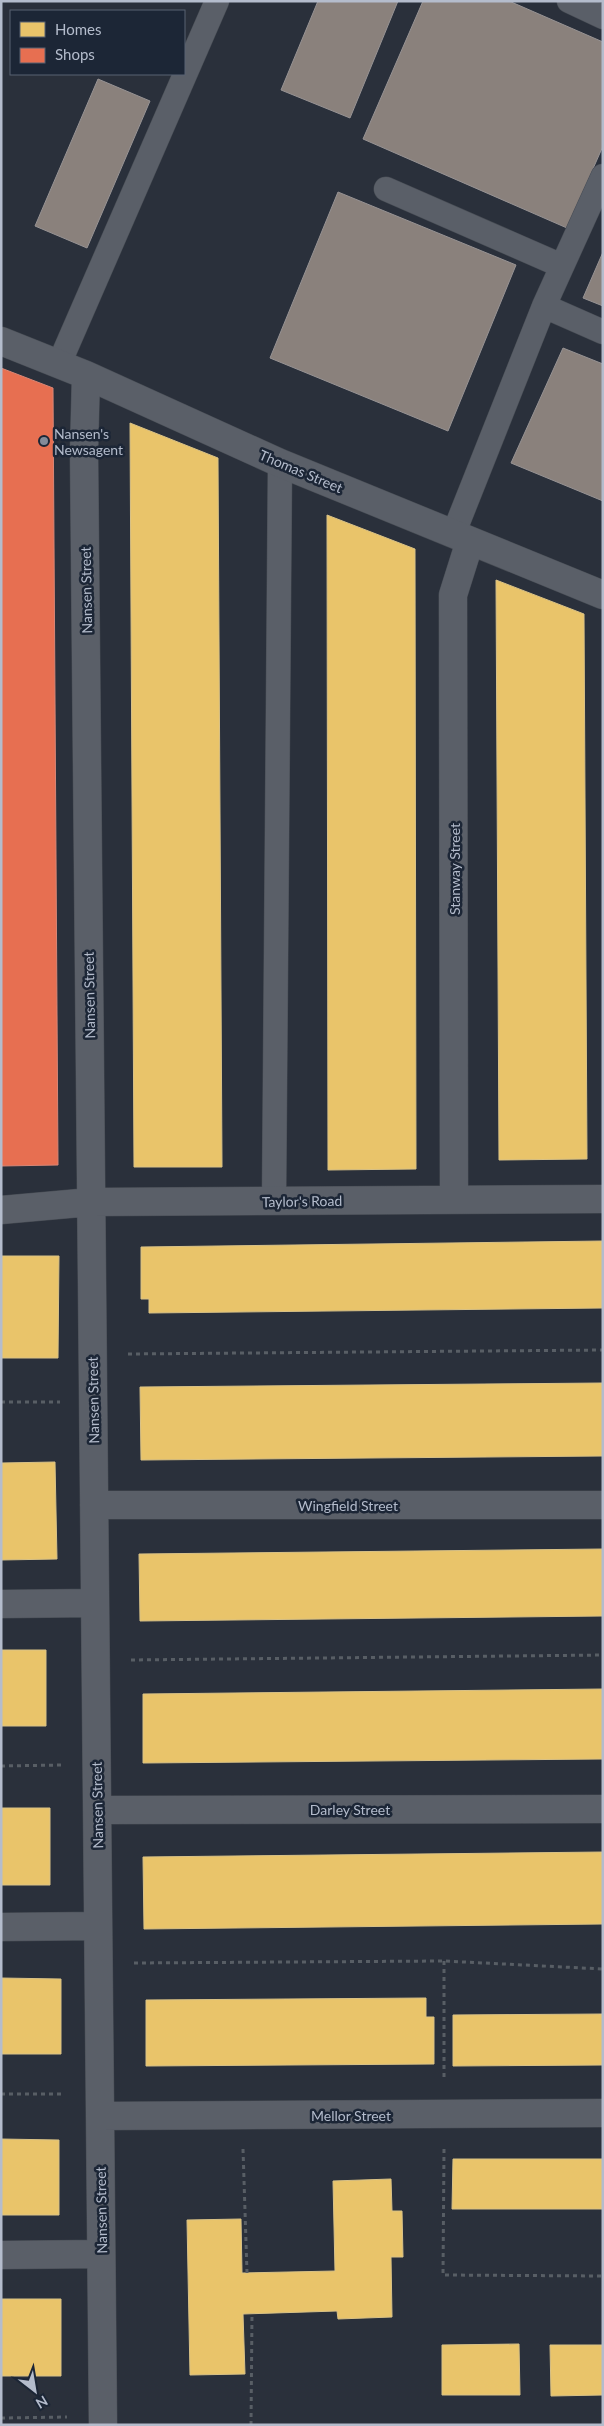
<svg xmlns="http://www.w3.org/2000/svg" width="604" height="2426" font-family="Lato,sans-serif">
  <rect width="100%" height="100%" fill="#2a303b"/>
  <path fill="#e9c46a" stroke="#d9c287" d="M130 423 218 458 222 1167H134Z
    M327 515 415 549 416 1169 328 1170Z
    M496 580 584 614 587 1159 499 1160Z
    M603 1241V1308L149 1313V1299H141V1247Z
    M1 1256H59L58 1358H1Z
    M603 1383V1456L141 1460 140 1387Z
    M55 1462 57 1559 1 1560V1463Z
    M603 1549V1616L140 1621 139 1554Z
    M1 1650H46V1726H1Z
    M603 1689V1759L143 1763V1694Z
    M1 1808H50V1885H1Z
    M603 1852V1924L144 1929 143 1857Z
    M1 1978 61 1979V2054H1Z
    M426 1998V2017H434V2064L146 2066V2000Z
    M603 2014V2065L453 2066V2015Z
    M1 2139 59 2140V2215H1Z
    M453 2159H603V2209H452Z
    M391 2179 392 2211H402L403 2257H391L392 2317 338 2319 337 2311 243 2314 245 2374 190 2375 187 2220 241 2219 242 2273 335 2271 333 2181Z
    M1 2299H61V2376H1Z
    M519 2344 520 2395H442V2345Z
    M550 2345H603V2395L551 2396Z"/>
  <path fill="#e76f51" stroke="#d88676" d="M1 368 53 388 58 1165 1 1166Z"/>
  <path fill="#8a817c" stroke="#979394" d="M318 1H398L350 118 281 90Z
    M423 1H509L603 42V146L567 228 363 139Z
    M98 79 150 101 87 248 35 226Z
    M338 192 516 265 448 431 270 358Z
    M603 252V306L583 298Z
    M563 348 603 364V501L511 463Z"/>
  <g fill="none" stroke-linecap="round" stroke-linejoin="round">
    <g stroke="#464b53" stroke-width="25">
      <path id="lane" d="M569 1 603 17
        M386 189 562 266
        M544 306 603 332
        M59 364 217 1
        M453 535 544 306 603 176
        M274 1202 280 463"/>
    </g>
    <g stroke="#464b53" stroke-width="29">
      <path id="street" d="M1 341 86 375 280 463 603 595
        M86 375 84 451 103 2425
        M454 1199 453 595 470 541
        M1 1210 91 1202 603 1199
        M94 1505H603
        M1 1604 95 1603
        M97 1810 603 1809
        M1 1927 98 1926
        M100 2116 603 2113
        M1 2255 101 2254"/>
    </g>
    <path stroke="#585e65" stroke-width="3" stroke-dasharray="4 4" stroke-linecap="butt" d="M128 1354 603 1350
      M1 1402H60
      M131 1660 603 1655
      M1 1766 61 1765
      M444 1961V2081
      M134 1963 444 1961 603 1969
      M1 2094H64
      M243 2149 247 2273
      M444 2149 443 2275 603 2276
      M1 2418 67 2417
      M251 2425 252 2314"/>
    <use href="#lane" stroke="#5a5f68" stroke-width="24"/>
    <use href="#street" stroke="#5a5f68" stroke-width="28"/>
  </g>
  <circle fill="#848b99" stroke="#1c2636" stroke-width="2" cx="44" cy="441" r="5"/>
  <g text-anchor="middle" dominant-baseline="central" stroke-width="5" stroke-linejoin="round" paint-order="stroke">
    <g font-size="14" fill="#b4bccc" stroke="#1c2636" text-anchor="start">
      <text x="54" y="433">Nansen's<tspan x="54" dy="16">Newsagent</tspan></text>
    </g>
    <g font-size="14" fill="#b4bccc" stroke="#1c2636">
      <text transform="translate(301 471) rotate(23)">Thomas Street</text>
      <text transform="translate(86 590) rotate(-91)">Nansen Street</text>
      <text transform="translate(454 869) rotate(-90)">Stanway Street</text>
      <text transform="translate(89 995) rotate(-91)">Nansen Street</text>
      <text transform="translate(302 1201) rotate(-1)">Taylor's Road</text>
      <text transform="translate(93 1400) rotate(-91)">Nansen Street</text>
      <text x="348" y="1505">Wingfield Street</text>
      <text transform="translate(97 1805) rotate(-91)">Nansen Street</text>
      <text x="350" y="1809">Darley Street</text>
      <text x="351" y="2115">Mellor Street</text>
      <text transform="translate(101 2210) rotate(-91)">Nansen Street</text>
    </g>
  </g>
  <rect width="604" height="2426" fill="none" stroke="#b4bccc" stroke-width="5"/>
  <rect x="10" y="10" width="175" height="65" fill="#1c2636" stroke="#596272"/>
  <rect x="20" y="22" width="25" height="15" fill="#e9c46a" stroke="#596272"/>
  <text x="55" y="35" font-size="15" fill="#b4bccc">Homes</text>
  <rect x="20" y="48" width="25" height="15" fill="#e76f51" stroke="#596272"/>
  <text x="55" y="60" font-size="15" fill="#b4bccc">Shops</text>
  <g transform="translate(35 2391) rotate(149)" stroke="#1c2636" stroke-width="4" paint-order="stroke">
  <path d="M0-4L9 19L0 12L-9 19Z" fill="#b4bccc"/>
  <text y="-8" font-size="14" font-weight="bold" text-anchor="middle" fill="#b4bccc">N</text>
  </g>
</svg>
